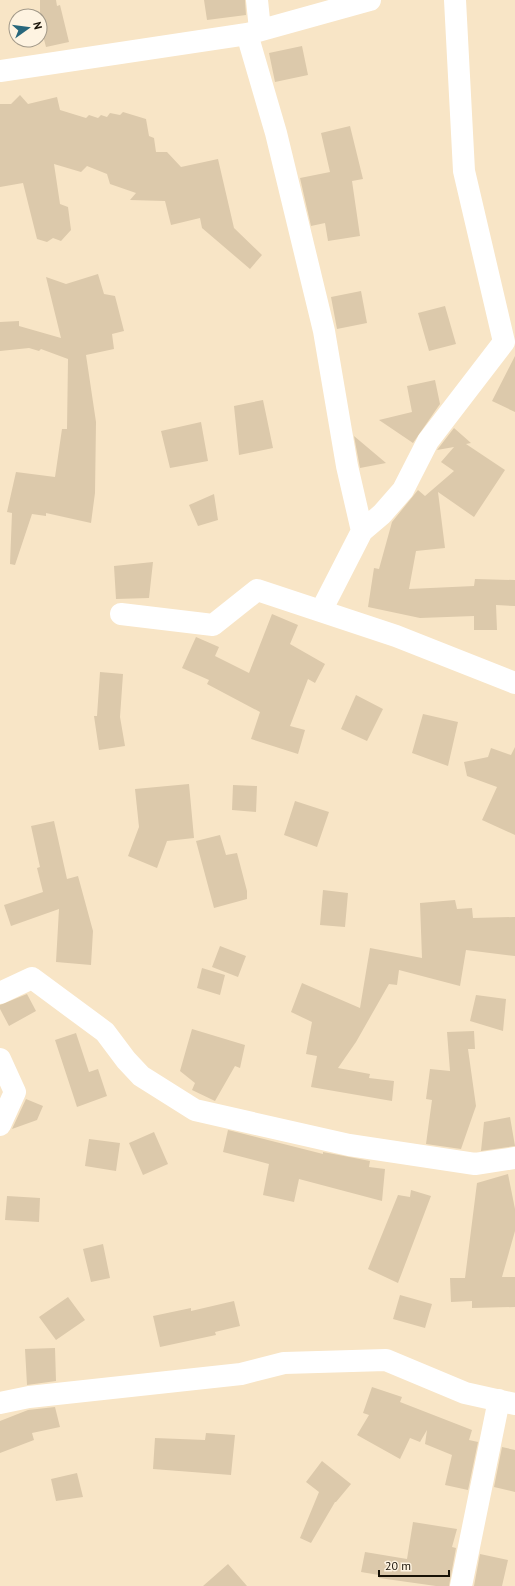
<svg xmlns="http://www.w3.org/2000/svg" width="515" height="1586" font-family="'PT Sans',sans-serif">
  <rect width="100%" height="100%" fill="#f8e5c6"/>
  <path fill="#dcc9ab" d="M40 0H56L57 6 60 5 69 42 46 47 40 24Z
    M204 0H245L246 15 207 20Z
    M302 46 308 75 275 82 269 53Z
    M20 95 28 104 57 97 60 110 86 118 89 115 98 118 101 115 107 117 110 113 120 115 123 112 146 119 149 136 154 138 156 152H167L181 167 218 159 234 228 262 255 250 269 202 228 200 218 171 225 165 201 130 200 136 193 110 184 107 174 87 166 81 172 54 164 60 204 68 207 71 230 61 241 53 238 47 242 37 239 23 183 0 187V104H11Z
    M350 126 363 179 352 181 360 236 328 241 325 223 311 226 300 178 330 172 321 133Z
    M98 274 104 294 115 296 124 331 112 334 114 349 86 355 96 422 95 493 91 523 46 513V516L32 514 15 565 10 564 12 513 7 512 16 472 55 477 62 429H67L68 359 41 349 39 351 29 348 0 351V322L19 321V326L61 338 46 277 66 284Z
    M361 291 367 323 337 329 331 297Z
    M445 306 456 344 429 351 418 313Z
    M515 356V412L492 401Z
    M435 380 440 404 413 443 379 420 412 412 407 386Z
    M263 400 273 448 239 455 234 406Z
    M201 422 208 461 170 468 161 431Z
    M454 428 471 443 466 444 505 470 474 517 438 492 445 548 416 551 409 589 474 586 475 579 515 580V606L496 605 497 630H474V616L420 618 368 607 374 568 379 569 392 522 418 490 425 496 454 471 441 462 454 447 437 450Z
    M354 436 386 463 360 468Z
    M214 494 218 520 198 526 189 505Z
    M153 562 149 598 116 599 114 566Z
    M272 614 298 625 290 644 325 664 315 683 308 679 290 726 305 730 298 754 251 739 260 712 207 684 209 680 182 668 196 637 219 647 215 656 249 673Z
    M100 672 123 674 120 717 125 746 99 750 94 716H97Z
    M356 695 383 709 367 741 341 729Z
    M423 714 458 722 448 766 412 753Z
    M515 747V835L482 820 497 787 467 776 464 762 488 757 491 748 511 755Z
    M189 784 194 838 167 841 157 868 128 856 139 827 135 789Z
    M233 785 257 786 256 812 232 810Z
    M295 801 329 812 317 847 284 835Z
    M54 821 67 879 78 876 93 931 91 965 56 962 59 909 11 926 4 905 43 892 37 868 40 867 31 826Z
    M220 835 226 855 237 853 247 891V899L214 908 196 841Z
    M323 890 348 893 345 927 320 925Z
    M455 900 457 909 472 908 473 918 515 917V956L466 950 460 986 399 970 397 985 389 984 356 1042 338 1068 370 1074 369 1078 394 1081 392 1101 311 1087 317 1056 306 1054 312 1022 291 1012 302 983 360 1008 370 948 422 958 420 903Z
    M220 946 246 956 238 977 212 967Z
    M202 968 225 975 220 995 197 988Z
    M27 994 36 1011 9 1026 0 1009V1005Z
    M476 995 506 999 503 1031 470 1021Z
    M192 1029 245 1045 240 1068 235 1066 215 1101 192 1090 195 1083 180 1071Z
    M474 1031 475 1049H468L476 1106 461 1149 426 1144 432 1100 426 1099 430 1069 450 1071 447 1032Z
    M76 1033 89 1072 98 1069 107 1096 77 1107 55 1040Z
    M26 1099 43 1106 37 1120 12 1129Z
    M510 1117 515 1146 481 1151 484 1122Z
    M228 1130 323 1154V1152L370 1161 369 1167 385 1169 382 1201 299 1179 294 1202 263 1195 269 1164 223 1152Z
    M154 1132 168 1164 143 1175 129 1143Z
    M89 1139 120 1143 116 1171 85 1166Z
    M508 1174 515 1209V1231L502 1277H515V1307L472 1308V1301L451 1302 450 1278H465L477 1183Z
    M411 1190 431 1196 398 1283 368 1269 398 1195 410 1197Z
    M7 1196 40 1198 39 1222 5 1220Z
    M103 1244 110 1278 91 1282 83 1249Z
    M400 1295 432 1304 425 1328 393 1319Z
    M68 1297 85 1320 56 1340 39 1317Z
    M234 1301 240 1326 215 1332 216 1335 160 1347 153 1316 191 1308V1311Z
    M55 1348 56 1381 27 1385 25 1349Z
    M372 1387 402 1397 400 1402 472 1430 469 1440 478 1442 468 1490 445 1485 452 1455 425 1444 427 1430 420 1442 410 1438 400 1459 357 1435 369 1415 363 1413Z
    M55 1407 60 1427 32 1433 34 1440 0 1453V1421L28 1410Z
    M206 1433 235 1435 231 1475 153 1469 155 1438 205 1440Z
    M502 1447 515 1450V1492L494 1487Z
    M322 1461 351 1484 336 1502H335L311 1543 300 1538 319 1492 306 1482Z
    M77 1473 83 1497 56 1501 51 1479Z
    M413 1522 457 1529 452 1547 456 1548 449 1586H436L379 1578V1575L361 1572 365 1552 407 1559Z
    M480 1554 508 1560 502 1586H474Z
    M228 1564 247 1586H203Z"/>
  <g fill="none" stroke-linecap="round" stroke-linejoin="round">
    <path stroke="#fff" stroke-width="22" d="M257 0 260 30
      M247 34 276 133 324 331 347 466 362 531
      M0 71 247 34 370 0
      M321 611 362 531 382 514 403 490 428 441 504 342 464 171 455 0
      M121 614 213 625 257 590 396 636 515 683
      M0 993 32 978 105 1032 126 1060 141 1076 195 1110 349 1145 475 1164 515 1158
      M0 1059 15 1092 0 1125
      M0 1403 29 1397 241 1374 284 1363 386 1360 465 1393 515 1404
      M461 1586 499 1400"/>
  </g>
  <g transform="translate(28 28) rotate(76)"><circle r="19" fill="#fef3e1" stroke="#a29989"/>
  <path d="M0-3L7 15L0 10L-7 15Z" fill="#28677c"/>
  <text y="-6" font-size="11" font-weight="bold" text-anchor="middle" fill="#171106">N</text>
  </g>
  <path d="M379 1570v6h70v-6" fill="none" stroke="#171106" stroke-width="2"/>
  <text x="385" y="1570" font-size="12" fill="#171106" stroke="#fef3e1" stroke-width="3" paint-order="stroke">20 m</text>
</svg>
